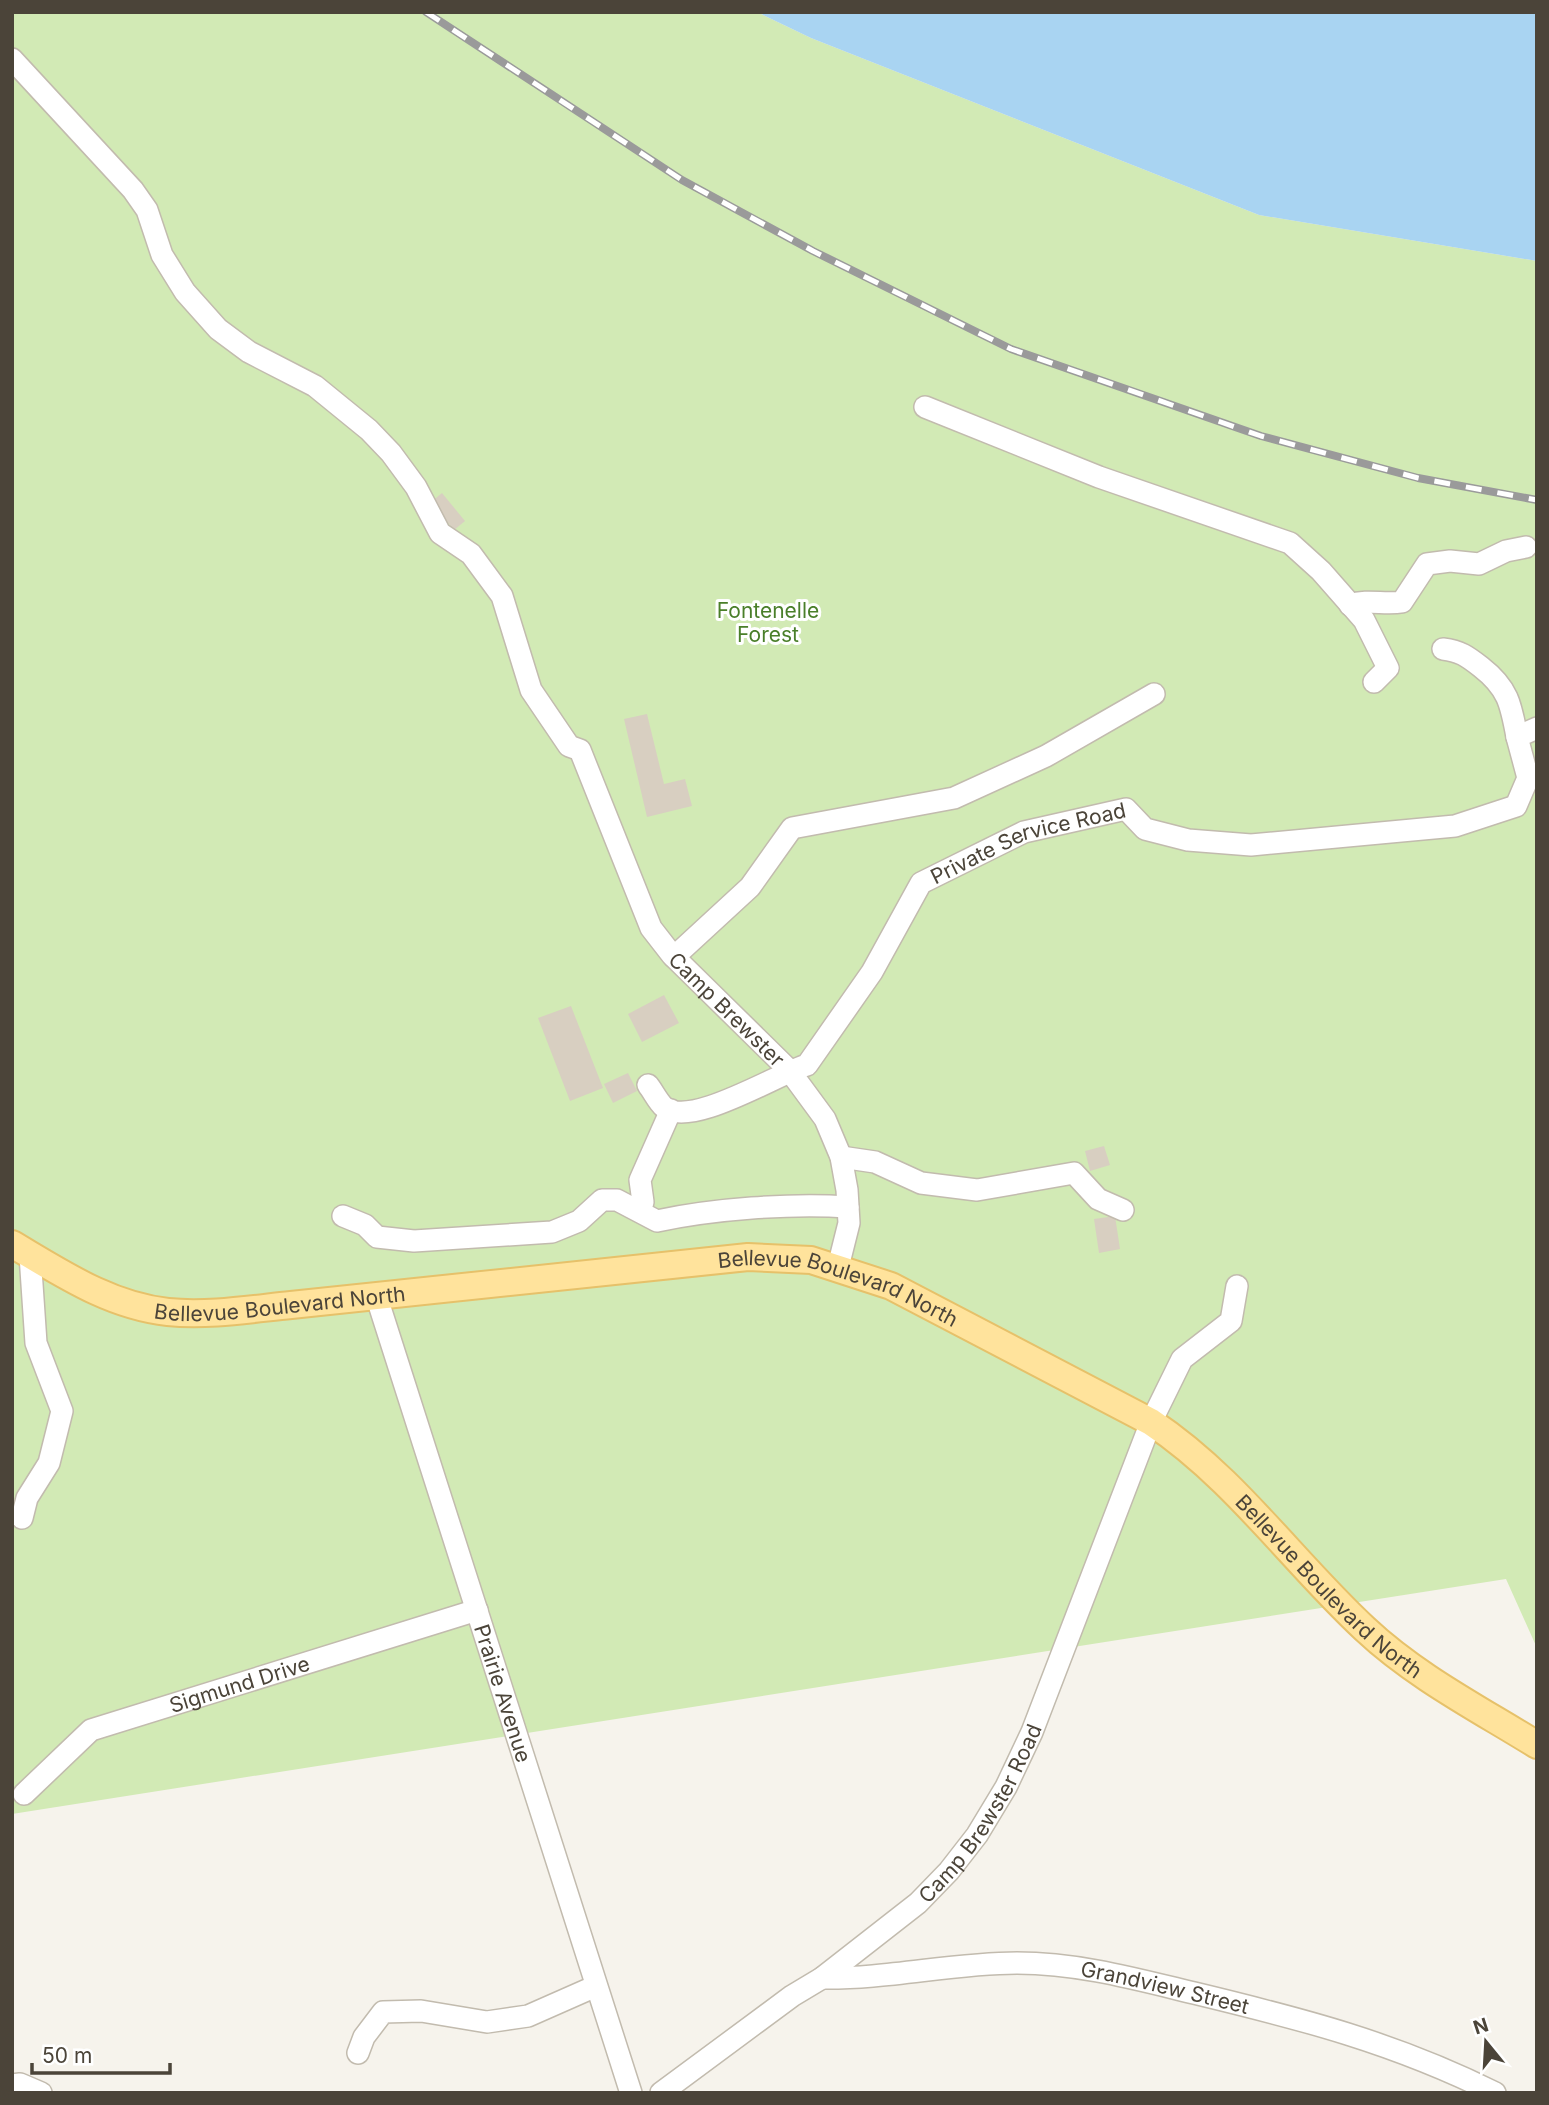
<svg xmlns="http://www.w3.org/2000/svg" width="1549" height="2105" font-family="Inter,sans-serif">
  <rect width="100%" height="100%" fill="#f6f3ec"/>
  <path fill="#d2eab5" d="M12 12H757L811 38 1259 215 1537 261V1648L1506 1579 12 1814Z"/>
  <path fill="#a9d4f2" d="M757 12H1537V261L1259 215 811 38Z"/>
  <path fill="#d8cfc1" d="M442 493 465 521 454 530 431 502Z
    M647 714 664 784 685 779 692 806 647 817 624 719Z
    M664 995 679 1023 642 1042 628 1014Z
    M571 1006 603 1088 570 1101 538 1018Z
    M628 1073 637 1091 613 1103 604 1084Z
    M1104 1146 1110 1165 1090 1171 1085 1151Z
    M1115 1216 1120 1249 1099 1253 1094 1219Z"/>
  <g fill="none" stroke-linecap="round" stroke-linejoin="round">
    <g stroke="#c2bbae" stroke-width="24">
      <g id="minor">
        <path id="s1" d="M12 59 133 190 147 210 162 255 185 292 218 329 249 352 315 386 369 430 391 453 416 487 440 533 471 554 502 596 531 690 569 746 580 750 651 928 672 955 789 1070 825 1119 841 1157 847 1190 849 1223 838 1267"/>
        <path d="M925 407 1099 477 1290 543 1321 571 1364 620 1388 668 1374 682"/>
        <path d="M1350 605C1368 599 1384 605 1402 602L1427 564 1450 561 1479 564 1506 551 1526 547"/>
        <path d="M1443 649C1460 651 1467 656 1481 667 1508 688 1511 704 1517 737"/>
        <path d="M674 957 750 887 792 828 954 798 1046 756 1154 694"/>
        <path id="s2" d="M648 1085C653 1091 658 1102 664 1107 690 1129 777 1074 807 1065L872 972 921 883 1024 832 1126 809 1145 829 1188 840 1251 845 1455 826 1516 806 1528 778 1517 737 1537 728"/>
        <path d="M841 1157 875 1162 921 1183 977 1190 1074 1173 1098 1199 1123 1210"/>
        <path d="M640 1211 643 1202 640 1180 671 1110"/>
        <path d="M343 1216 365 1225 377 1237 414 1241 552 1232 579 1221 602 1200H617L657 1221C712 1209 791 1203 848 1207"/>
        <path id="s3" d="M376 1295 631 2093"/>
        <path d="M22 1518 27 1498 49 1463 62 1411 36 1343 30 1255"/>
        <path id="s4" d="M24 1794 91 1730 477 1610"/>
        <path id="s5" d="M822 1978C888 1979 952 1963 1017 1963 1078 1963 1136 1979 1194 1993 1302 2019 1395 2043 1495 2093"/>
        <path d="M358 2053 364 2037 383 2012 421 2011 487 2022 528 2016 596 1986"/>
        <path d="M12 2085 20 2084 41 2093"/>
        <path id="s6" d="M661 2093 792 1996 822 1978 918 1903 949 1871 977 1835 1006 1787 1032 1732 1151 1422 1182 1359 1231 1321 1237 1286"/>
      </g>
    </g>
    <g stroke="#e6c16a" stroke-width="30">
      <g id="major">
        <path id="s7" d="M12 1244C61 1273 110 1306 168 1312 208 1316 251 1309 291 1305L748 1257 811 1260 891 1286 1151 1422C1234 1477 1292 1561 1365 1629 1415 1676 1479 1709 1537 1745"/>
      </g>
    </g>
    <use href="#minor" stroke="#fff" stroke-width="21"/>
    <use href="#major" stroke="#ffe39c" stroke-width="26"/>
    <g stroke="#9a9a9a" stroke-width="8">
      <path id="rail" d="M426 12 682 180 813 251 1011 349 1261 436 1418 478 1537 500"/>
    </g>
    <use href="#rail" stroke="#fff" stroke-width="5" stroke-dasharray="16" stroke-linecap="butt"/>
  </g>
  <g text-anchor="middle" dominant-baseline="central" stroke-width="6" stroke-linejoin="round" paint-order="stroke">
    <g font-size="21" fill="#4a7f2a" stroke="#fff">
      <text x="768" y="610">Fontenelle<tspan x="768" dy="24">Forest</tspan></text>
    </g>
    <g font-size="21" fill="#4b4439" stroke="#fff">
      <text stroke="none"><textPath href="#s2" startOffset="511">Private Service Road</textPath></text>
      <text stroke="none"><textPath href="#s1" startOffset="1222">Camp Brewster</textPath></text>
      <text stroke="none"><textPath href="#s7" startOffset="850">Bellevue Boulevard North</textPath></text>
      <text stroke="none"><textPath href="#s7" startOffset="284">Bellevue Boulevard North</textPath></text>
      <text stroke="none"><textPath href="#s7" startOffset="1438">Bellevue Boulevard North</textPath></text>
      <text stroke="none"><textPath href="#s4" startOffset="248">Sigmund Drive</textPath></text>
      <text stroke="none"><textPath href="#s3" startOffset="418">Prairie Avenue</textPath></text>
      <text stroke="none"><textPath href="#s6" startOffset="430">Camp Brewster Road</textPath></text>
      <text stroke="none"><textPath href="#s5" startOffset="346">Grandview Street</textPath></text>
    </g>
  </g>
  <rect width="1549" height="2105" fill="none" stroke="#4b4439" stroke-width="28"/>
  <g transform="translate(1486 2042) rotate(342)" stroke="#ffffff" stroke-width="5" paint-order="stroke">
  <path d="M0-5L12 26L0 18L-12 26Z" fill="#4b4439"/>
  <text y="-10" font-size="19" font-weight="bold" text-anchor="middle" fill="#4b4439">N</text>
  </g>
  <path d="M32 2063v10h138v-10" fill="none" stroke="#4b4439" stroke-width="3.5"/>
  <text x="42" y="2063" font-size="21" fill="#4b4439" stroke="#ffffff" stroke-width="5" paint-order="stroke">50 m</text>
</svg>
